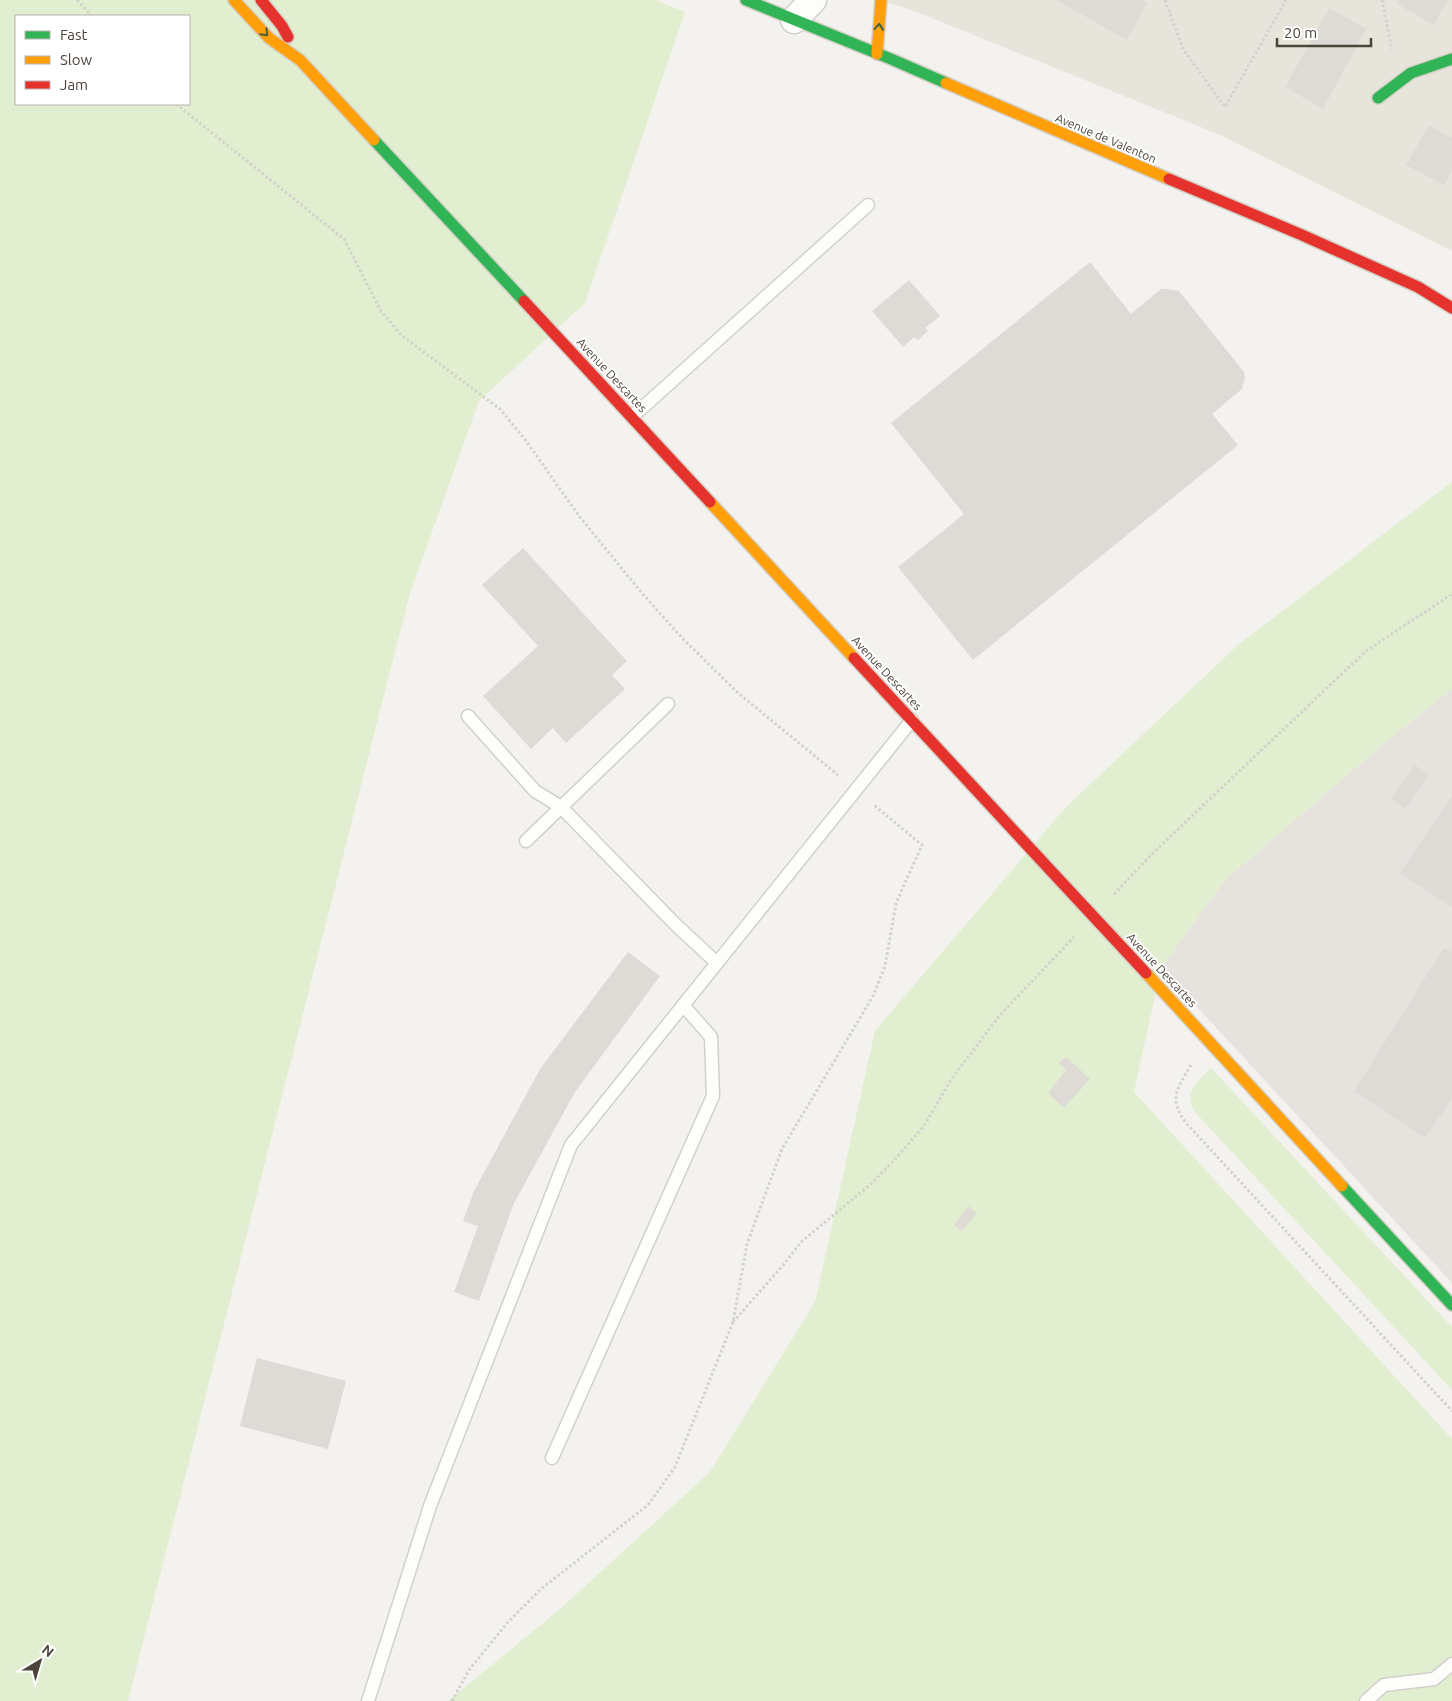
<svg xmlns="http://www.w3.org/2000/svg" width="1452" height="1701" font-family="Ubuntu,sans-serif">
  <rect width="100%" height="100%" fill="#f4f2ee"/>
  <path fill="#e7e4dc" d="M881 0H1452V251L1218 134 917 12Z"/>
  <path fill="#e6e2de" d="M1452 689V1283L1161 968 1225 880 1394 735Z"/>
  <path fill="#e1eecf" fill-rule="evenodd" d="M0 0H656L685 12 585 303 479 401 410 593 128 1701H0ZM16 16H189V104H16Z
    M1452 482V689L1394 735 1225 880 1161 968 1134 1092 1452 1439V1701H448L559 1610 710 1472 815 1302 875 1031 1065 808 1239 644Z
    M1211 1068 1452 1327V1390L1194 1111C1184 1090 1197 1083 1211 1068Z"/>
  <path fill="#dedbd6" d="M1056 0H1142L1147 3 1127 40Z
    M1399 0H1448L1434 25 1397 4Z
    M1329 8 1366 29 1323 109 1285 87Z
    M1429 125 1452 138V170L1444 185 1406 165Z
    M1090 262 1131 314 1161 289H1167L1179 291 1244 372 1245 378 1242 389 1212 414 1238 445 973 660 898 567 964 514 891 423Z
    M909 280 940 316 925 328 928 331 918 340 914 337 903 347 872 311Z
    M523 548 627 661 612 675 625 689 566 743 553 728 531 749 483 696 538 646 482 585Z
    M1415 765 1429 775 1405 809 1391 798Z
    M1452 796V907L1400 873Z
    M1444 948 1452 952V1098L1425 1138 1354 1091Z
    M628 952 660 976 575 1092 513 1205 479 1301 454 1292 478 1226 463 1221 474 1191 540 1069Z
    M1066 1057 1090 1079 1064 1108 1048 1093 1066 1070 1059 1063Z
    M968 1206 977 1213 962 1231 954 1225Z
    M257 1358 346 1381 328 1449 240 1426Z"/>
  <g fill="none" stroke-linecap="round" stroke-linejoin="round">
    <g stroke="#d2d0cb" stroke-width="15">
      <path id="lane" d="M632 417 868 205
        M468 716 535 791 561 807 676 925 717 963
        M526 841 668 704
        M552 1458 713 1096 711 1037 683 1005
        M368 1701 430 1506 571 1145 912 720
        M1366 1701 1384 1685 1434 1679 1452 1664"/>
    </g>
    <g stroke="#d2d0cb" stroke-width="29">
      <path id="street" d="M794 20 813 0"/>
    </g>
    <g stroke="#d3cfc5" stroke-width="14">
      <path id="fast" d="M746 0 891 59 946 83
        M1378 98 1411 73 1452 59
        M374 140 524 301
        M1342 1186 1452 1305"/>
    </g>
    <g stroke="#d3cfc5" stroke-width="14">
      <path id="slow" d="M234 0 269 38 300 60 374 140
        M877 54 881 0
        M946 83 1169 179
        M710 502 854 658
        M1146 973 1342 1186"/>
    </g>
    <g stroke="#d3cfc5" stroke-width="14">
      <path id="jam" d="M261 0 282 26 288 37
        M1169 179 1302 235 1418 287 1452 308
        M524 301 710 502
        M854 658 1040 859"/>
    </g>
    <path stroke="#d3d2cc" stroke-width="3" stroke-dasharray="2.5 2.5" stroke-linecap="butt" d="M77 0 92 16
      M1165 0 1183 49 1225 107 1286 0
      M1382 0 1392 50
      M176 104 344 239 381 311 401 335 500 409 524 438 579 516 641 592 682 638 738 693 838 775
      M1114 894 1154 852 1366 651 1452 594
      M1191 1065C1177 1089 1168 1098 1186 1123L1452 1411
      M733 1322 785 1263 801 1242 871 1184 897 1157 924 1126 952 1078 1000 1015 1074 937
      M452 1701 469 1670 508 1622 541 1589 648 1505 675 1467 733 1322 747 1244 782 1149 873 996 885 966 896 903 922 845 874 805"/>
    <use href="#lane" stroke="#fdfdfc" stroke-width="12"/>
    <use href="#street" stroke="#fdfdfc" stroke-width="26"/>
    <use href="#fast" stroke="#30b455" stroke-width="11"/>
    <use href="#slow" stroke="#ff9f0a" stroke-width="11"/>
    <use href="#jam" stroke="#e5322d" stroke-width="11"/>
    <g stroke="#d3cfc5" stroke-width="14" stroke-linecap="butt">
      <path id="jam-bridge" d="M1040 859 1146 973"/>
    </g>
    <use href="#jam-bridge" stroke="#e5322d" stroke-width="11"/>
  </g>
  <defs><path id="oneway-chevron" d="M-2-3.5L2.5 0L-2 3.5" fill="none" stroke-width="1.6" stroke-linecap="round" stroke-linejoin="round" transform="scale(1.25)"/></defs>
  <g stroke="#446040">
    <use href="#oneway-chevron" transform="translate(879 27) rotate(-85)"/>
    <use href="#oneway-chevron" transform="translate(265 33) rotate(46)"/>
  </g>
  <g text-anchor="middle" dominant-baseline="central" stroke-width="4" stroke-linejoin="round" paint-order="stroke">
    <g font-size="12" fill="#4b4439" stroke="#fff">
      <text transform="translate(1106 138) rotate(23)">Avenue de Valenton</text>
      <text transform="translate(612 375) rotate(47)">Avenue Descartes</text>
      <text transform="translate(887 673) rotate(47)">Avenue Descartes</text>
      <text transform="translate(1162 970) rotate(47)">Avenue Descartes</text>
    </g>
  </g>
  <rect x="15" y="15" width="175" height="90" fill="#ffffff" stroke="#b7b4b0"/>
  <rect x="25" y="31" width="25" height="8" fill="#30b455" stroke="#b7b4b0"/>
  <text x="60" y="40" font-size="15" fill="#4b4439">Fast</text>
  <rect x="25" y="56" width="25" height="8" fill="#ff9f0a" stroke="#b7b4b0"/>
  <text x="60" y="65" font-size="15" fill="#4b4439">Slow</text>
  <rect x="25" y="81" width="25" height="8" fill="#e5322d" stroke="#b7b4b0"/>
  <text x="60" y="90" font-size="15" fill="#4b4439">Jam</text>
  <g transform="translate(40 1661) rotate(38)" stroke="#ffffff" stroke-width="4" paint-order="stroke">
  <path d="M0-4L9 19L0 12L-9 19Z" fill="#4b4439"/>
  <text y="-8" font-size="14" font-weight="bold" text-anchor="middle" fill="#4b4439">N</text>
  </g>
  <path d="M1277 38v8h94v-8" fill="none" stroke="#4b4439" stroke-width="2.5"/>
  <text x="1284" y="38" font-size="15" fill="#4b4439" stroke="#ffffff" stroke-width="4" paint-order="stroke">20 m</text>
</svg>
